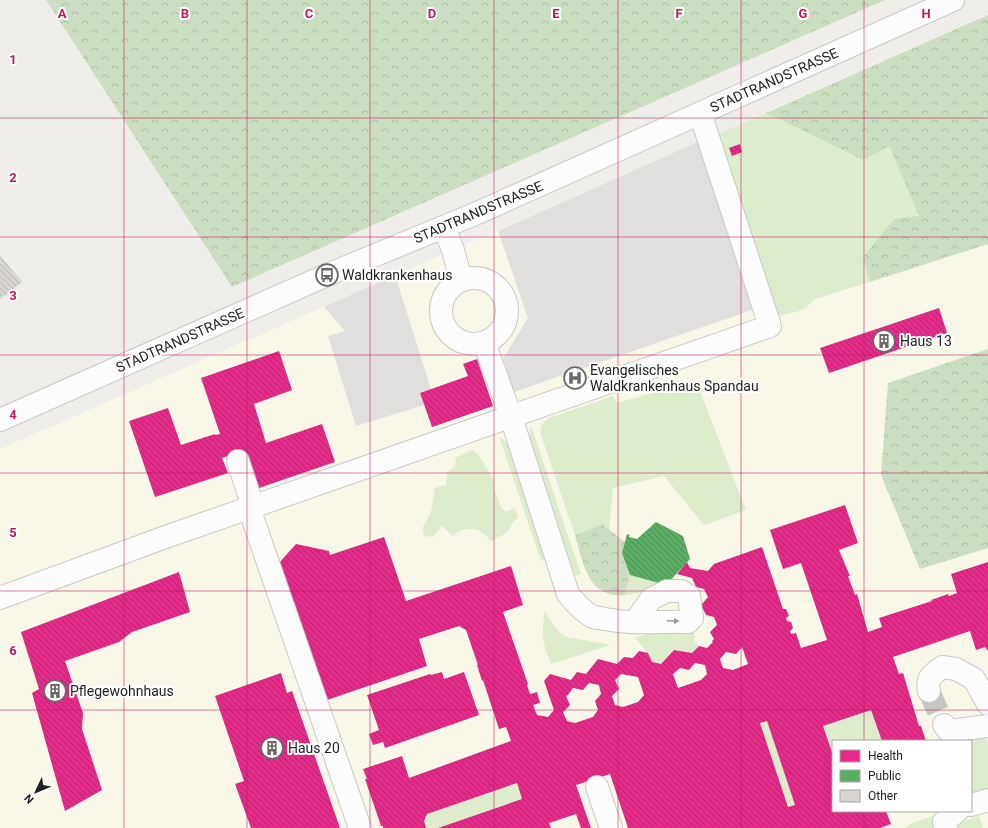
<svg xmlns="http://www.w3.org/2000/svg" width="988" height="828" font-family="Roboto,sans-serif">
  <defs>
    <pattern id="forest-crowns" width="20" height="18" patternUnits="userSpaceOnUse"><rect width="20" height="18" fill="#cbdec1"/><path d="M2 6a3 3 0 1 1 6 0M12 15a3 3 0 1 1 6 0" fill="none" stroke="#aebea6"/></pattern>
    <pattern id="health-back-hatch" width="6" height="6" patternUnits="userSpaceOnUse"><rect width="6" height="6" fill="#e7298a"/><path d="M-1 5l2 2M0 0l6 6M5-1l2 2" fill="none" stroke="#bb2370"/></pattern>
    <pattern id="public-back-hatch" width="6" height="6" patternUnits="userSpaceOnUse"><rect width="6" height="6" fill="#5aae61"/><path d="M-1 5l2 2M0 0l6 6M5-1l2 2" fill="none" stroke="#4a8d50"/></pattern>
    <pattern id="building-back-hatch" width="6" height="6" patternUnits="userSpaceOnUse"><rect width="6" height="6" fill="#d7d4d2"/><path d="M-1 5l2 2M0 0l6 6M5-1l2 2" fill="none" stroke="#b8b6b4"/></pattern>
  </defs>
  <rect width="100%" height="100%" fill="#f0eeeb"/>
  <path fill="#f8f7e8" fill-rule="evenodd" d="M988 15V828H0V449ZM833 741H971V811H833Z"/>
  <path fill="#ddeccb" d="M766 113 863 160 889 146 919 216 863 256 870 282 815 299 803 310 771 318 711 137Z
    M696 381 746 510 704 525 664 476 613 488 609 529 602 524 575 535 541 435C539 427 543 422 549 418L613 396 617 403Z
    M531 426 581 574 575 576 529 437Z
    M499 436 507 443 546 559 541 561Z
    M471 450 478 454 494 480V487L501 508 506 512 515 508 518 518C512 521 512 526 508 531 503 536 497 538 491 541 481 528 466 524 453 536L442 526 433 537 425 536 423 533V527L431 512 435 488 446 485 447 472 455 467 456 462 455 458Z
    M630 575 666 585 674 577 680 583 660 590 625 595Z
    M545 611C551 622 556 632 567 637L611 645 551 664C542 642 541 635 545 611Z
    M673 625 693 631 695 634C693 639 694 642 699 646L692 653 674 650 661 664 652 662 648 653 635 638Z
    M871 710 882 741H833V755L823 726Z
    M767 721 795 805 788 807 760 723Z
    M985 735 988 745V791L974 795 971 790V741H954Z
    M517 783 522 799 437 828H426L424 821 427 814Z
    M933 816 936 819 935 828H906L910 824Z
    M979 816 983 828H952L957 824Z"/>
  <path fill="url(#forest-crowns)" d="M46 0H885L232 287Z
    M988 15V244L870 282 863 257 894 219 919 216 889 146 863 160 766 113Z
    M988 349V548L920 569 881 475 888 383Z
    M602 524 625 542 622 553 630 575 625 595C619 595 612 596 607 593 585 585 581 555 575 535Z"/>
  <path fill="#e0dfde" d="M698 142 755 309 514 392 503 359 528 318 498 231Z
    M395 275 431 389 420 393 424 405 356 426 328 336 345 331 324 307Z"/>
  <path fill="url(#health-back-hatch)" fill-rule="evenodd" d="M740 144 742 152 732 156 729 148Z
    M939 308 947 333 829 373 820 348Z
    M279 351 292 390 254 404 266 443 322 424 335 462 256 489 243 451 222 458 228 473 155 497 129 421 168 408 181 445 215 434V435L220 434 201 378Z
    M477 359 493 406 432 427 420 393 468 376 463 364Z
    M845 505 858 543 839 550 850 576H848L855 595 857 594 868 632 882 627 879 618 932 601 931 600 948 594 949 596 957 593 951 574 988 562V651L985 647 976 650 970 631 893 657 899 674 903 673 919 726H921L926 741H882L871 710 823 726 833 755V811H886L891 824 880 828H628L610 774 576 785 591 828H581L576 814 549 823 551 828H438L522 799 517 783 427 814 424 821 426 828H383V826H381L365 779H367L363 769 402 756 409 778 511 741 509 735 506 727 499 729 483 680 482 681 477 665H478L466 630 459 626 419 639 427 666 327 700 294 602H293L279 563 296 544 329 551 330 555 384 537 406 601 511 566 523 605 503 612 528 684 527 685 530 694 537 692 540 703 533 705 537 715 548 717 554 710 544 681 550 674 571 680 577 672 586 674 598 659 617 664 624 657 633 658 639 651 648 653 652 662 661 664 674 650 692 653 699 646 707 648 713 642 712 641 714 639 710 632 717 625 714 617 706 615 701 605 708 597 704 589 696 587 692 578 677 574 687 562 690 568 708 571 714 564 762 547 783 609H786L789 616 786 618 787 621 791 622 793 628 790 631 791 634 796 633 801 648 827 640 801 563 783 569 770 530ZM742 647 748 664 733 670 723 668 720 659 726 652 736 654ZM695 663 705 665 707 674 701 680 678 688 673 674 680 668 689 670ZM621 674 638 677 644 695 638 702 623 707 615 705 612 696 619 689 615 680ZM589 683 599 685 601 694 595 701 598 710 593 717 575 723 567 721 563 712 570 705 566 696 568 695 573 688 583 690ZM767 721 795 805 788 807 760 723Z
    M179 572 190 612 132 632 119 642 65 661 83 713 82 729 102 790 65 811 32 693 39 689 21 632Z
    M442 672 444 679 464 672 479 715 385 748 383 742 373 745 369 734 379 730 367 695 430 674 431 675Z
    M281 673 287 693 292 691 340 828H251L235 784 244 781 215 696Z"/>
  <path fill="url(#public-back-hatch)" d="M656 522 683 536 690 559 666 585 630 575 622 553 627 534 630 535 629 537 637 539Z"/>
  <path fill="url(#building-back-hatch)" d="M0 255 22 282 5 296 4 295 0 299Z"/>
  <g fill="none" stroke-linecap="round" stroke-linejoin="round">
    <path stroke="#c7c5c3" stroke-width="22" stroke-dasharray="22 11" stroke-linecap="butt" d="M929 691 944 725"/>
    <g stroke="#c9c8c7" stroke-width="24">
      <path id="minor" d="M444 227 453 250 461 280
        M441 311a33 33 0 1 1 66 0a33 33 0 1 1-66 0Z
        M484 342 511 417 568 594C575 603 582 611 593 617 597 618 601 618 605 619 634 625 660 621 688 622L692 618 689 596 681 591H667L651 599 635 622
        M0 420 327 275 475 214 953 0
        M238 461 253 507
        M0 598 171 535 249 508
        M929 691C926 678 932 675 942 667L956 669 974 679 988 704
        M944 725 949 731 988 726
        M597 787 611 828
        M971 805 988 800
        M360 828 249 508 770 326 700 113
        M946 828 944 822 957 811"/>
    </g>
    <use href="#minor" stroke="#fdfcfc" stroke-width="22"/>
  </g>
  <defs><path id="oneway-solid" d="M-6-.8H1V-3.2L6.5 0L1 3.2V.8H-6Z"/></defs>
  <use fill="#9a9a9a" href="#oneway-solid" transform="translate(673 621) rotate(2)"/>
  <path fill="none" stroke="#c2185b" stroke-width="1" stroke-opacity="0.55" d="M124 0V828M247 0V828M370 0V828M494 0V828M618 0V828M741 0V828M864 0V741M0 118H988M0 237H988M0 355H988M0 473H988M0 591H988M0 710H988M864 811V828"/>
  <defs>
    <g id="bus-ring" transform="scale(1.15)"><circle r="9.5" fill="#fff" stroke="#6a6968" stroke-width="1.5"/><path d="M-5-6H5V4H4V6H2V4H-2V6H-4V4H-5ZM-3.5-4V0h7V-4ZM-3.5 1.2v1.5H-2V1.2ZM2 1.2v1.5H3.5V1.2Z" fill="#6a6968"/></g>
    <g id="building-ring" transform="scale(1.15)"><circle r="9.5" fill="#fff" stroke="#6a6968" stroke-width="1.5"/><path d="M-4-6H4V6H1V3H-1V6H-4ZM-2.5-4.3h1.7v1.8h-1.7ZM.8-4.3h1.7v1.8H.8ZM-2.5-1h1.7V.8h-1.7ZM.8-1h1.7V.8H.8Z" fill="#6a6968"/></g>
    <g id="hospital-ring" transform="scale(1.15)"><circle r="9.5" fill="#fff" stroke="#6a6968" stroke-width="1.5"/><path d="M-5-5h3v3.5h4V-5h3V5h-3V1.5h-4V5h-3Z" fill="#6a6968"/></g>
  </defs>
  <g fill-rule="evenodd">
    <use href="#bus-ring" x="327" y="275"/>
    <use href="#building-ring" x="884" y="341"/>
    <use href="#hospital-ring" x="575" y="378"/>
    <use href="#building-ring" x="55" y="691"/>
    <use href="#building-ring" x="272" y="748"/>
  </g>
  <g text-anchor="middle" dominant-baseline="central" stroke-width="4" stroke-linejoin="round" paint-order="stroke">
    <g font-size="14" fill="#222" stroke="#fff">
      <text transform="translate(774 80) rotate(-24)">STADTRANDSTRASSE</text>
      <text transform="translate(478 212) rotate(-23)">STADTRANDSTRASSE</text>
      <text transform="translate(180 340) rotate(-24)">STADTRANDSTRASSE</text>
    </g>
    <g font-size="14" fill="#222" stroke="#fff" text-anchor="start">
      <text x="342" y="275">Waldkrankenhaus</text>
      <text x="900" y="341">Haus 13</text>
      <text x="590" y="370">Evangelisches<tspan x="590" dy="16">Waldkrankenhaus Spandau</tspan></text>
      <text x="70" y="691">Pflegewohnhaus</text>
      <text x="288" y="748">Haus 20</text>
    </g>
  </g>
  <g font-size="13" text-anchor="middle" font-weight="bold" fill="#c2185b" stroke="#fff" stroke-width="4" stroke-linejoin="round" paint-order="stroke">
    <text x="62" y="18">A</text>
    <text x="185" y="18">B</text>
    <text x="309" y="18">C</text>
    <text x="432" y="18">D</text>
    <text x="556" y="18">E</text>
    <text x="679" y="18">F</text>
    <text x="803" y="18">G</text>
    <text x="926" y="18">H</text>
    <text x="13" y="64">1</text>
    <text x="13" y="182">2</text>
    <text x="13" y="300">3</text>
    <text x="13" y="419">4</text>
    <text x="13" y="537">5</text>
    <text x="13" y="655">6</text>
  </g>
  <rect x="832" y="740" width="140" height="72" fill="#ffffff" stroke="#a7a7a7"/>
  <rect x="840" y="750" width="20" height="12" fill="#e7298a" stroke="#a7a7a7"/>
  <text x="868" y="760" font-size="12" fill="#222222">Health</text>
  <rect x="840" y="770" width="20" height="12" fill="#5aae61" stroke="#a7a7a7"/>
  <text x="868" y="780" font-size="12" fill="#222222">Public</text>
  <rect x="840" y="790" width="20" height="12" fill="#d7d4d2" stroke="#a7a7a7"/>
  <text x="868" y="800" font-size="12" fill="#222222">Other</text>
  <g transform="translate(36 792) rotate(226)" stroke="#ffffff" stroke-width="3" paint-order="stroke">
  <path d="M0-3L7 15L0 10L-7 15Z" fill="#222222"/>
  <text y="-6" font-size="11" font-weight="bold" text-anchor="middle" fill="#222222">N</text>
  </g>
</svg>
